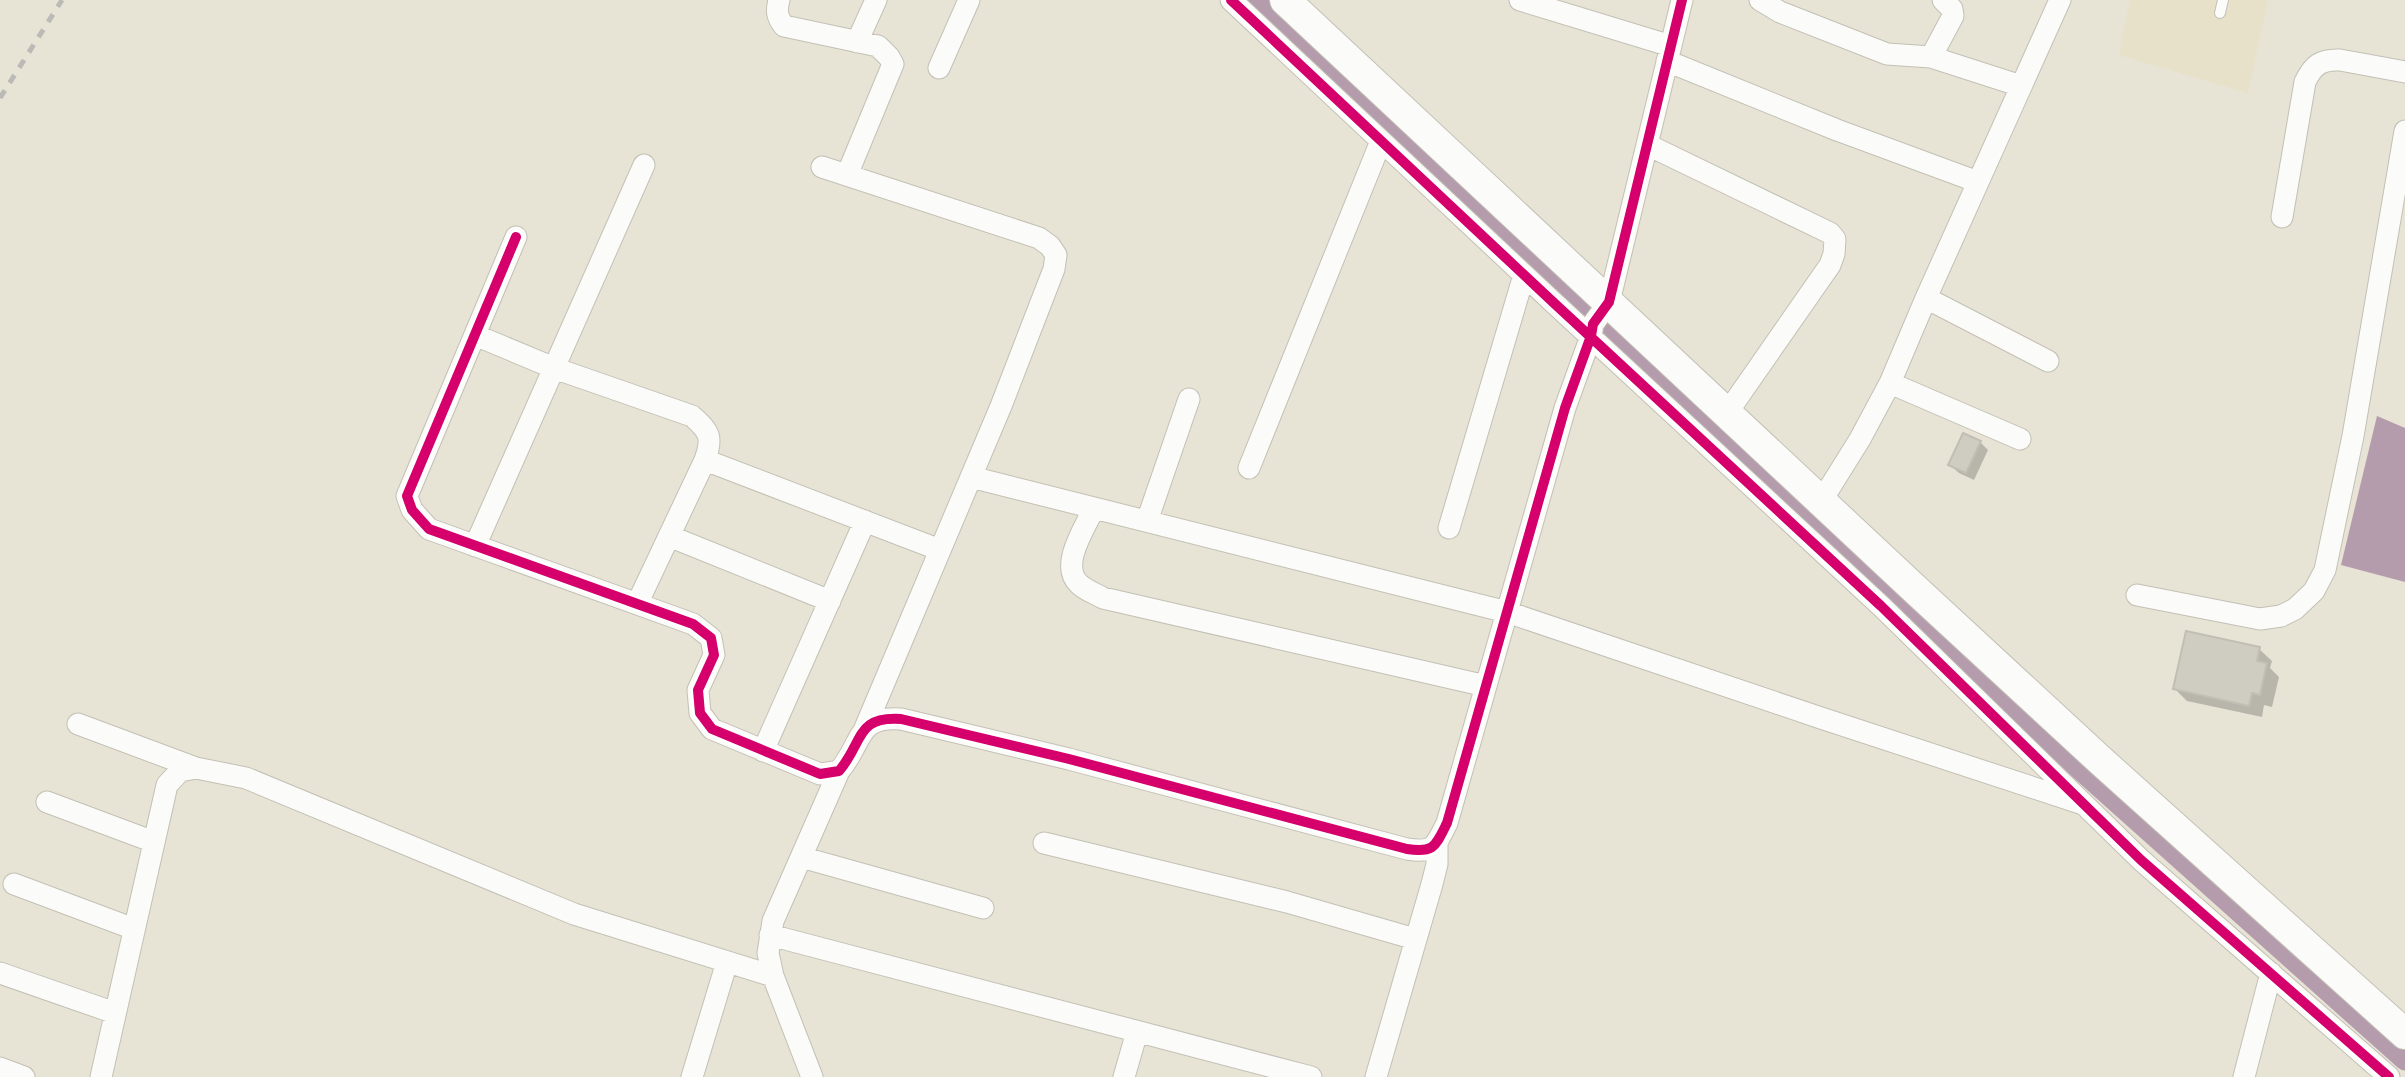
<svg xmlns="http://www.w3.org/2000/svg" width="2405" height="1077" font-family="'Archivo Narrow',sans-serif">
  <rect width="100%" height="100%" fill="#e7e3d5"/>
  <path fill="#e8e1c9" d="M2130 0H2268L2248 93 2119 55Z"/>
  <path fill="#b49cad" d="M2377 416 2405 428V582L2341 565Z"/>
  <path fill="#0003" d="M1980 442 1988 450 1974 480 1959 473 1950 465Z
    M2259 649 2272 661 2270 668 2279 677 2272 707 2264 705 2262 717 2187 701 2174 688Z"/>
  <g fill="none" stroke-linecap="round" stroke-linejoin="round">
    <path stroke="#b49cad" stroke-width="21" d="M1253 0 2075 765 2405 1060"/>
  </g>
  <path fill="#cfccc1" stroke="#c2beb3" stroke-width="2" d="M1963 433 1981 441 1966 473 1948 465Z
    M2186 631 2260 647 2257 661 2267 663 2260 695 2252 693 2249 706 2173 689Z"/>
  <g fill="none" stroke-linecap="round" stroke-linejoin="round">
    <g stroke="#c3c0b5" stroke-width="12">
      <path id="lane" d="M2220 13 2223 0"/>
    </g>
    <g stroke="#c3c0b5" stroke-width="23">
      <path id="street" d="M779 0C776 11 777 17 784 26L878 46 889 57 893 64 847 175
        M1231 0 1554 303 1881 606 2141 860 2389 1077
        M1520 0 1671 46
        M1760 0 1780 12 1887 54 1931 57 2021 86
        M857 42 876 0
        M1931 57 1953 16 1952 9 1943 0
        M1667 61 1837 130 1978 182
        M939 68 969 0
        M1648 145 1830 233 1835 239 1834 254 1830 265 1727 413
        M822 167 1039 238 1050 246 1056 255 1054 269 1001 406 865 728
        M2282 217 2305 82C2313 65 2321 59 2340 60L2405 72
        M516 237 407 496 412 510 429 529 693 624 711 638 714 655 698 690 700 713 712 729 820 774 839 771C864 742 855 716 901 719L1069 759 1407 849C1434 853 1435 847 1447 823L1565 408 1591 336 1593 324 1609 302 1682 0
        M1926 298 2048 361
        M475 335 554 368 692 416C710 432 713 437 705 460L637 604
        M1890 383 2020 439
        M705 460 940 550
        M1249 468 1381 141
        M971 477 1507 612 1821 718 2080 803
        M1822 500 1860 439 1890 383 1926 298 2060 0
        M1094 508C1085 528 1059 565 1079 584 1085 590 1096 594 1103 598L1486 686
        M1147 521 1189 399
        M1449 528 1524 275
        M669 536 830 601
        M475 546 644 165
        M2137 595 2260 619 2281 616 2295 609 2314 591 2325 570 2353 436 2405 131
        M78 724 196 768
        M763 751 865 521
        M47 802 154 842
        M1044 843 1287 902 1415 939
        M801 857 983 908
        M14 884 134 929
        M770 935 1311 1077
        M0 973 115 1013
        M0 1068 24 1077
        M101 1077 167 785 180 771 196 768 246 778 574 914 773 976
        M692 1077 727 962
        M812 1077 773 976 768 953 773 921 839 771
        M1124 1077 1137 1032
        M1376 1077 1432 884 1437 864V843
        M2244 1077 2271 973"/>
    </g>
    <g stroke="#c3c0b5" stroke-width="32">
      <path id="secondary" d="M1285 0 1918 592 2101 761 2405 1034"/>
    </g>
    <use href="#lane" stroke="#fbfbf9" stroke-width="10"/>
    <use href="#street" stroke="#fbfbf9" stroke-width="21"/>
    <use href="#secondary" stroke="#fbfbf9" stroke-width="30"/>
    <path stroke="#bbbab6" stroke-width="5" stroke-dasharray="9 9" stroke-linecap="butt" d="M0 98 62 0"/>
    <g stroke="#fff" stroke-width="15">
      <path id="cycleway" d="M1231 0 1554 303 1881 606 2141 860 2389 1077
        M516 237 407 496 412 510 429 529 693 624 711 638 714 655 698 690 700 713 712 729 820 774 839 771C864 742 855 716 901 719L1069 759 1407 849C1434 853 1435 847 1447 823L1565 408 1591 336 1593 324 1609 302 1682 0"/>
    </g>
    <use href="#cycleway" stroke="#d6006c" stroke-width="10"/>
  </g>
</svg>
